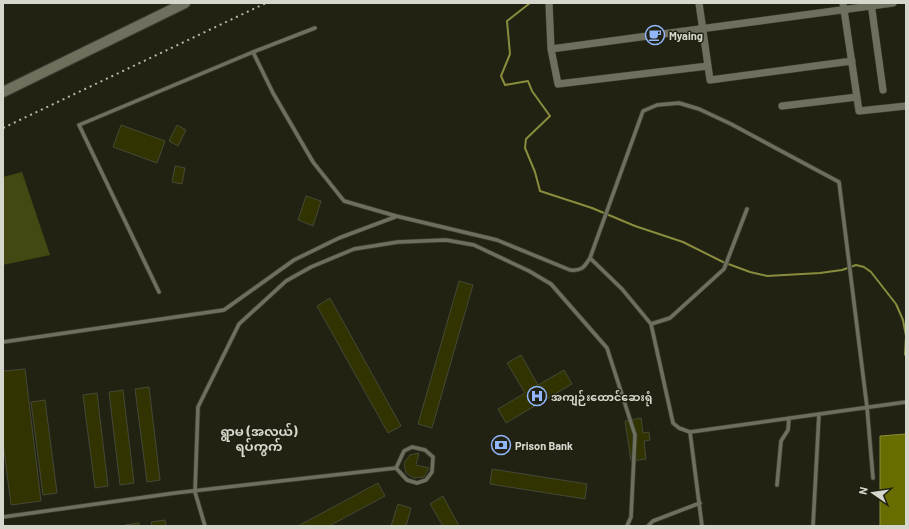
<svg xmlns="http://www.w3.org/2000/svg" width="909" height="529" font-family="Barlow,'Noto Sans Myanmar',sans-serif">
  <rect width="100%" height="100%" fill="#212212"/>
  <path fill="#444812" d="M22 172 50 255 3 265V177Z"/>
  <path fill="#686d00" stroke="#898d3d" d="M906 434V526H880V436Z"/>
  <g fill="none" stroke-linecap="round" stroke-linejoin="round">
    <path stroke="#898d3d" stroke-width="2" d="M530 3 507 21 510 54 501 76 505 85 528 81 532 91 550 116 526 139 525 148 535 172 540 191 592 208 635 226 683 242 723 262 750 272 767 276 820 273 842 270 856 265 864 267 871 272 896 304 903 320 906 336 905 354 906 356"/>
  </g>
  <path fill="#313401" stroke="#464836" d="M121 125 165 141 157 163 113 147Z
    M177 125 186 130 178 146 169 141Z
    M175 166 185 168 182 184 172 182Z
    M306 196 321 201 313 226 298 220Z
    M459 281 473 285 432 428 418 424Z
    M330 298 401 426 388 433 317 306Z
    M521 355 538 385 564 370 572 384 506 423 498 409 525 393 507 363Z
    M25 369 41 501 11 505 3 442V371Z
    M149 387 160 480 147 482 135 389Z
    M123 390 134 483 120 485 109 392Z
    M97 393 108 486 95 488 83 395Z
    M45 400 57 493 43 495 31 402Z
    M641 418 643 433 649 432 650 440 644 441 646 459 631 461 625 421Z
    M419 453 416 465 429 468 424 477 414 478 406 473 404 463 410 455Z
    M492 469 587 484 585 499 490 484Z
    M378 483 385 496 329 526H298Z
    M443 496 459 526H443L430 504Z
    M398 504 411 508 406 526H391Z
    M165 520 166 526H152L151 522Z
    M139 523V526H125V525Z"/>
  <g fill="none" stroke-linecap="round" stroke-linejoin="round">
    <g stroke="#3c3d32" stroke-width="5">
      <path id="service" d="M315 28 253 52 273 93 313 162 344 201 396 216 497 240 570 270C581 271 584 268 590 258L643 111 657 105 679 103 699 109 731 124 839 182 867 407 873 478
        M590 258 622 289 651 324 673 423 679 428 690 432 906 402
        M159 292 79 125 253 52
        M651 324 670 318 724 269 747 209
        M3 342 224 310 294 260 339 238 395 217
        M690 432 702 526
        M412 447 425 450 433 457 432 472 426 480 417 483 407 480 396 468 404 451Z
        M777 485 781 441 788 430 789 418
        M3 517 175 493 396 468
        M205 526 195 492 198 407 239 324 286 281 311 267 354 249 398 242 446 240 474 245 529 271 551 284 607 348 635 435 631 517 627 526
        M648 526 653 521 700 503
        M813 526 819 414"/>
    </g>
    <g stroke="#3c3d32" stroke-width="8">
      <path id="minor" d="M549 3 551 49 558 84 708 66
        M699 3 710 80 852 61
        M843 3 859 111 906 106
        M871 3 883 90
        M551 49 893 3
        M782 106 857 97"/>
    </g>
    <g stroke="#3c3d32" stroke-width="12">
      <path id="secondary" d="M3 92 185 3"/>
    </g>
    <use href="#service" stroke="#6e705d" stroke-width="3.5"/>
    <use href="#minor" stroke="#6e705d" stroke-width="7"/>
    <use href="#secondary" stroke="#6e705d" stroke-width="10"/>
    <path stroke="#b6b7ac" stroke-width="2" stroke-dasharray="2 4" stroke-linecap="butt" d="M3 128 266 3"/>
  </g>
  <defs>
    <g id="cafe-ring" transform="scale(1)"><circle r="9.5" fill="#212212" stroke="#93b7fd" stroke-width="1.5"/><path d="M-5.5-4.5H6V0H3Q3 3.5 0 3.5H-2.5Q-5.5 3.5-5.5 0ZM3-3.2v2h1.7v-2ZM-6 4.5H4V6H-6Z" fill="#93b7fd"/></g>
    <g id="hospital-ring" transform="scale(1)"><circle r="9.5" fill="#212212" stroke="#93b7fd" stroke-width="1.5"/><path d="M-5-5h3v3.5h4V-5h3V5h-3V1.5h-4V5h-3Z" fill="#93b7fd"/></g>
    <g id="bank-ring" transform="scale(1)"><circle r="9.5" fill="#212212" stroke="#93b7fd" stroke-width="1.5"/><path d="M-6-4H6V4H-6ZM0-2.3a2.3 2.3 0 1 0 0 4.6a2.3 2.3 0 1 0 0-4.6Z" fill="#93b7fd"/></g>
  </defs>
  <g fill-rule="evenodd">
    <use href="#cafe-ring" x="655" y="35"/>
    <use href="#hospital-ring" x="537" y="396"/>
    <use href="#bank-ring" x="501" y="445"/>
  </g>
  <g text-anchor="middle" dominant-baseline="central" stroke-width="3" stroke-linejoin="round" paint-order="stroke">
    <g font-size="11" font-weight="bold" fill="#d6d7cc" stroke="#212212" text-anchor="start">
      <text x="669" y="35">Myaing</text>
      <text x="551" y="396">အကျဉ်းထောင်ဆေးရုံ</text>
      <text x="515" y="445">Prison Bank</text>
    </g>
    <g font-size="13" font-weight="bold" fill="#d6d7cc" stroke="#212212">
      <text x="259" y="431">ရွာမ (အလယ်)<tspan x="259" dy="15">ရပ်ကွက်</tspan></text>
    </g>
  </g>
  <rect width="909" height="529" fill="none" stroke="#d6d7cc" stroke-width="8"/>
  <g transform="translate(873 493) rotate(283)" stroke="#212212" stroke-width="3" paint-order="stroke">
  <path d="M0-3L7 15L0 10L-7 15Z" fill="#d6d7cc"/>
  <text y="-6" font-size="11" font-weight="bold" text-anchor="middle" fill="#d6d7cc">N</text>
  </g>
</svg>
